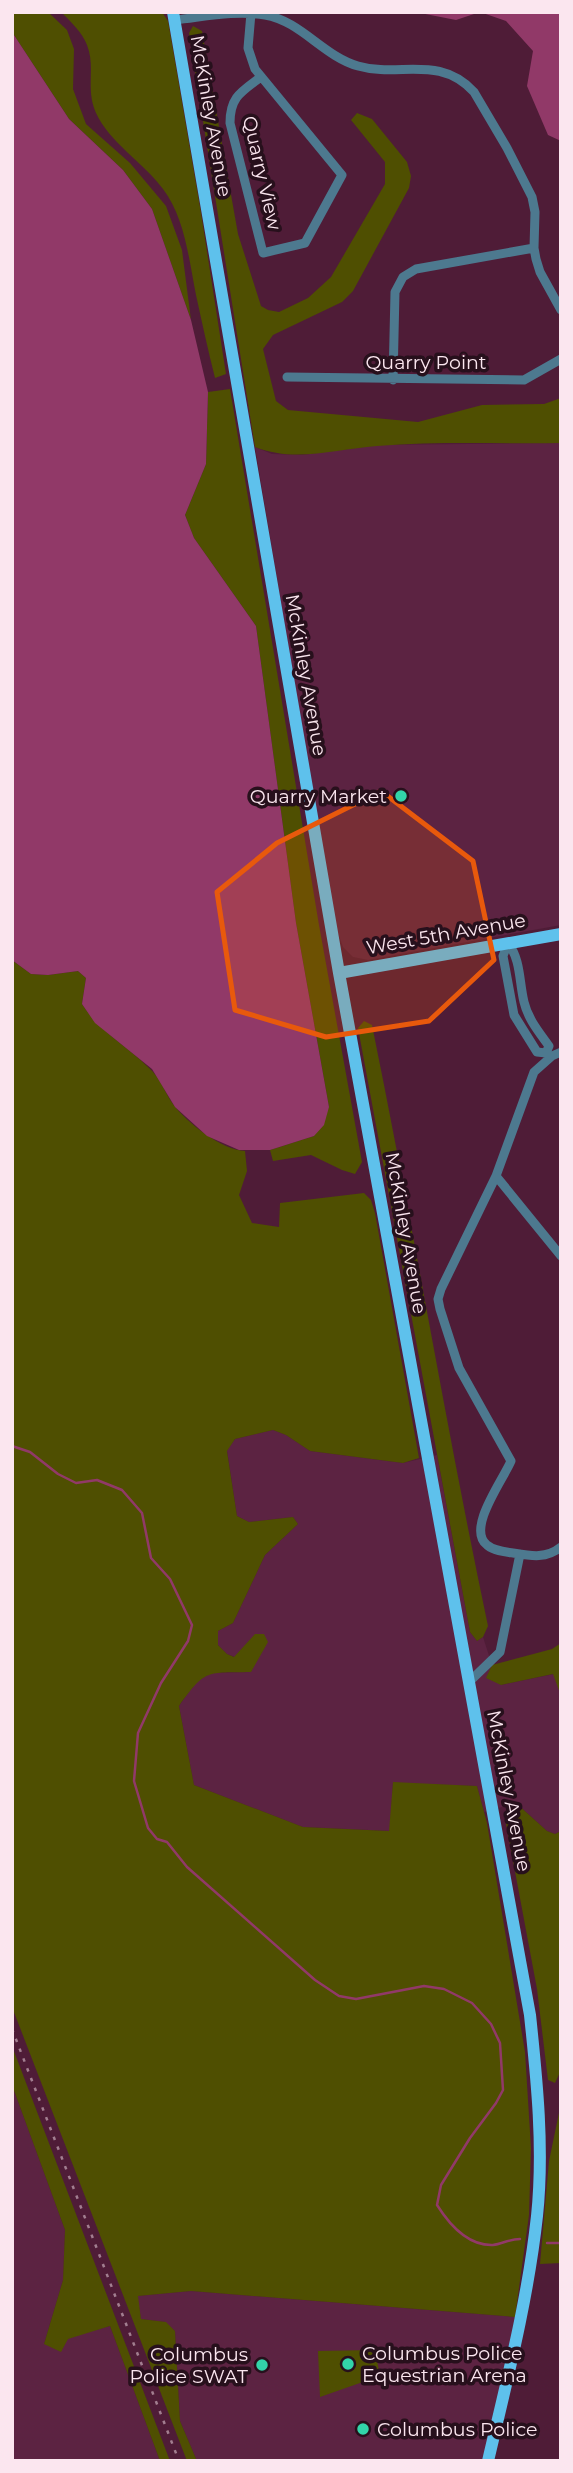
<svg xmlns="http://www.w3.org/2000/svg" width="573" height="2473" font-family="Montserrat,sans-serif">
  <rect width="100%" height="100%" fill="#4f1c37"/>
  <path fill="#5c2342" d="M561 443V925L368 960 353 957 343 947 335 925 255 447 272 454 302 455 378 445Z
    M273 1430 286 1435 310 1451 403 1463 437 1455 470 1632 477 1641 483 1637 492 1665 501 1685 554 1674 561 1696V1831L555 1834 547 1831 516 1803 484 1812 477 1786 393 1783 390 1831 303 1827 194 1785 179 1706 196 1681 210 1673 251 1672 255 1635 235 1657 227 1654 218 1645V1631L233 1623 265 1555 298 1524 293 1517 249 1522 237 1516 227 1450 235 1439Z
    M12 2085 65 2230 63 2280 44 2344 110 2326 160 2461H12Z
    M191 2291 515 2317 490 2461H197L180 2421 175 2331 165 2322 141 2319 137 2296Z"/>
  <path fill="#4f4f01" d="M12 12H48L67 30 74 49 73 89 86 124 130 163 166 206 182 250 191 320 152 209 123 170 69 119 12 32Z
    M61 12H162L168 21 201 213 226 374 215 378C208 350 202 323 196 295 189 260 185 218 163 189 144 163 109 142 96 113 85 88 96 68 87 45 82 32 71 22 61 12Z
    M193 26 202 31 238 234 261 306 268 310 279 312 308 298 331 277 385 184V162L351 120 357 113 372 119 407 162 411 176 409 188 353 291 342 302 273 335 263 349 276 401 288 410 418 422 482 405 544 404 561 398V443C500 444 438 441 377 446 336 449 295 463 255 447L189 33Z
    M230 389 319 925 362 1162 355 1174 342 1170 311 1155 273 1161 270 1150 314 1136 329 1107 296 923 256 626 194 538 185 515 206 464 208 392Z
    M12 960 31 974 48 975 78 971 86 978 82 1004C102 1034 125 1044 149 1068 160 1077 165 1093 173 1104 187 1123 222 1150 245 1151L247 1171 239 1195 252 1223 279 1227 280 1203 364 1193 371 1200 375 1213 419 1458 403 1463 310 1451 286 1435 273 1430 235 1439 227 1451 237 1516 249 1522 293 1517 298 1524 265 1555 233 1623 218 1631V1645L227 1654 234 1657 255 1634H264L268 1642 251 1672C207 1673 206 1668 179 1706L194 1785 303 1827 389 1831 393 1782 477 1786 487 1823 525 2052 531 2148 529 2215 515 2317 191 2291 138 2296 141 2319 166 2322 175 2331 180 2421 197 2461H187L12 2007Z
    M364 1021 372 1025C413 1225 446 1427 488 1626L483 1637 477 1641 470 1632 358 1028Z
    M561 1643V1696L553 1674 501 1685 486 1678 492 1665 552 1649Z
    M516 1803 547 1831 555 1834 561 1831V2070L555 2083 548 2080 537 1989 505 1818 507 1808Z
    M12 2046 170 2461H160L110 2326 68 2339 61 2352 44 2344 63 2280 65 2230 12 2085Z
    M560 2108 561 2263 540 2264 549 2161Z
    M375 2350 380 2376 320 2397 318 2351Z"/>
  <path fill="#913968" d="M415 12H561V141L548 135 527 86 533 51 506 21 480 12 456 20Z
    M12 32 69 119 123 170 152 209 191 320 208 392 206 464 185 515 194 538 256 626 296 923 329 1107 324 1125 314 1136 270 1150H239L207 1136 175 1107 152 1069 95 1023 82 1004 86 978 78 971 48 975 31 974 12 960Z"/>
  <g fill="none" stroke-linecap="round" stroke-linejoin="round">
    <path stroke="#913968" stroke-width="2.5" d="M12 1446 30 1452 58 1474 76 1483 97 1480 122 1490 142 1513 151 1558 170 1579 192 1625 188 1641 161 1683 138 1733 134 1781 148 1828 157 1839 167 1842 187 1867 315 1980 339 1996 356 1999 424 1986 444 1989 472 2003 491 2024 500 2043 503 2090 496 2103 470 2138 441 2185 437 2205C449 2224 468 2246 493 2245 502 2244 509 2239 520 2239
      M547 2243H561"/>
    <path stroke="#4d798f" stroke-width="9" d="M251 13 248 48 255 69 342 175 305 243 263 253 230 123C230 97 241 92 261 77
      M175 20C204 17 235 10 265 15 301 21 323 56 358 66 399 78 439 54 474 92L507 148 532 197 535 212 534 248 536 259 540 272 561 310
      M287 377 524 380 561 359
      M393 380 395 292 403 277 416 269 534 248
      M508 943 503 956 514 1015 537 1052 546 1053 549 1058
      M508 943C521 960 519 981 524 1002 528 1019 539 1032 549 1046L546 1053
      M561 1052 552 1056 534 1072 496 1176 441 1289 438 1299 440 1309 459 1368 511 1461C503 1480 466 1529 487 1545 494 1551 505 1552 513 1553 531 1556 546 1559 561 1547
      M496 1176 561 1256
      M469 1682 500 1652 520 1554"/>
    <path stroke="#5ec1ec" stroke-width="12" d="M173 12 339 973 530 2015C537 2081 544 2149 537 2216 528 2299 507 2380 488 2461
      M339 973 561 934"/>
    <path stroke="#a27e90" stroke-width="2.5" stroke-dasharray="3.5 7" stroke-linecap="butt" d="M12 2029 179 2461"/>
  </g>
  <path fill="#e8590c" fill-opacity="0.2" stroke="#e8590c" stroke-width="5" stroke-linejoin="round" d="M381 791 473 861 494 960 429 1021 326 1037 235 1010 217 892 277 843Z"/>
  <g fill="#32d4a9" stroke="#27101c" stroke-width="2.5">
    <circle cx="401" cy="796" r="7"/>
    <circle cx="348" cy="2364" r="7"/>
    <circle cx="262" cy="2365" r="7"/>
    <circle cx="363" cy="2429" r="7"/>
  </g>
  <g text-anchor="middle" dominant-baseline="central" stroke-width="7" stroke-linejoin="round" paint-order="stroke">
    <g font-size="19" fill="#fbe6ef" stroke="#27101c">
      <text transform="translate(211 116) rotate(80)">McKinley Avenue</text>
      <text transform="translate(262 173) rotate(77)">Quarry View</text>
      <text x="426" y="362">Quarry Point</text>
      <text transform="translate(306 675) rotate(80)">McKinley Avenue</text>
      <text transform="translate(446 934) rotate(-10)">West 5th Avenue</text>
      <text transform="translate(406 1233) rotate(80)">McKinley Avenue</text>
      <text transform="translate(509 1791) rotate(79)">McKinley Avenue</text>
    </g>
    <g font-size="19" fill="#fbe6ef" stroke="#27101c" text-anchor="end">
      <text x="387" y="796">Quarry Market</text>
      <text x="362" y="2353" text-anchor="start">Columbus Police<tspan x="362" dy="22">Equestrian Arena</tspan></text>
      <text x="248" y="2354">Columbus<tspan x="248" dy="22">Police SWAT</tspan></text>
      <text x="377" y="2429" text-anchor="start">Columbus Police</text>
    </g>
  </g>
  <rect width="573" height="2473" fill="none" stroke="#fbe6ef" stroke-width="28"/>
</svg>
